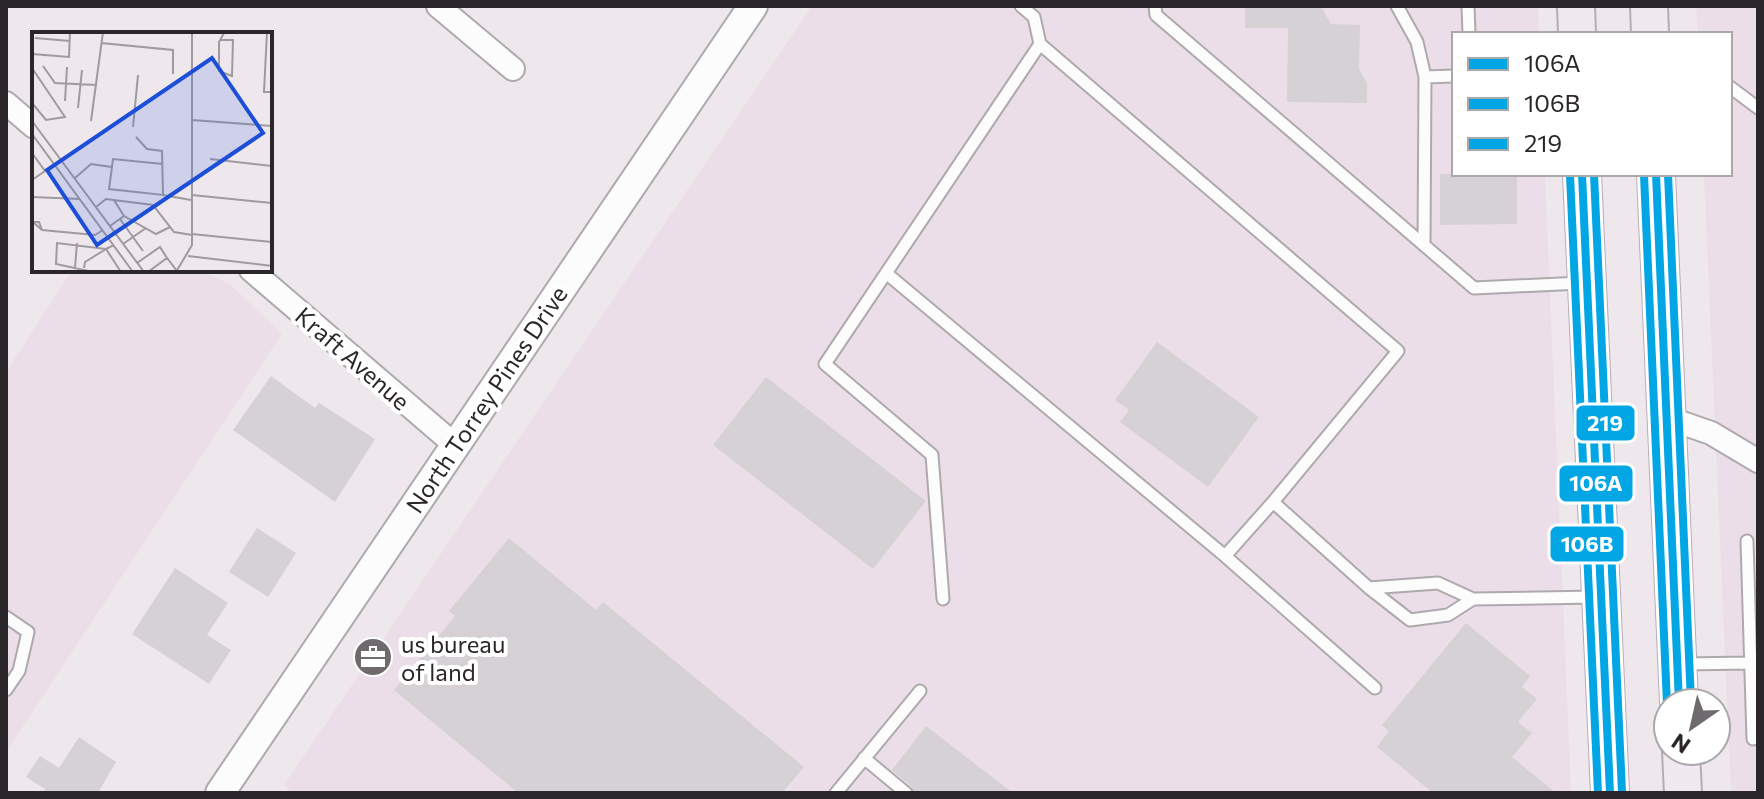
<svg xmlns="http://www.w3.org/2000/svg" width="1764" height="799" font-family="Commissioner,sans-serif">
  <rect width="100%" height="100%" fill="#eee8ed"/>
  <path fill="#ecdee9" d="M812 6H1538L1539 34H1454V174H1545L1571 793H293L284 785Z
    M1696 6H1758V793H1731L1704 174H1730V34H1698Z
    M72 270H198L230 284 282 334 6 752V372Z"/>
  <path fill="#d6d1d5" d="M1245 6H1321L1331 24 1360 25 1359 69 1367 83V103L1287 102 1288 28H1245Z
    M1440 174H1517V224L1440 225Z
    M1157 342 1259 417 1208 487 1120 422 1129 410 1115 400Z
    M271 376 315 408 319 403 375 439 335 502 233 430Z
    M766 377 926 501 873 569 713 445Z
    M257 528 296 553 268 597 229 572Z
    M509 538 596 610 603 602 804 767 782 793H518L394 690 455 616 449 611Z
    M175 568 228 603 207 635 231 650 209 684 132 634Z
    M1466 623 1530 676 1522 687 1537 699 1518 722 1532 733 1512 757 1556 793H1433L1377 747 1389 731 1382 725Z
    M926 726 1013 793H914L911 786 892 770Z
    M79 737 116 762 98 793H43L45 789 26 777 40 756 59 768Z"/>
  <g fill="none" stroke-linecap="round" stroke-linejoin="round">
    <g stroke="#aea9ad" stroke-width="15">
      <path id="service" d="M1021 6 1034 17 1040 44
        M1155 6 1156 15 1474 288 1581 283
        M1397 6 1417 42 1425 77
        M1468 6 1469 34
        M1730 87 1758 108
        M1424 245 1425 77 1454 76
        M886 273 1225 556 1273 502 1369 588 1410 620 1448 615 1473 599
        M1747 541 1753 739
        M1225 556 1375 688
        M1369 588 1438 583 1473 599 1597 597
        M943 599 932 455 825 364 1040 44 1398 351 1273 502
        M6 617 28 632 19 671 6 690
        M1683 664 1750 663
        M864 758 906 793
        M836 793 920 691"/>
    </g>
    <g stroke="#aea9ad" stroke-width="26">
      <path id="minor" d="M438 6 513 69
        M6 103 34 127
        M251 270 455 445
        M1665 417 1711 433 1758 461"/>
    </g>
    <g stroke="#aea9ad" stroke-width="32">
      <path id="tertiary" d="M220 793 753 6"/>
    </g>
    <g stroke="#baaab8" stroke-width="40">
      <path id="primary" d="M1576 6 1577 34
        M1649 6 1650 34
        M1582 174 1610 793
        M1656 174 1679 703
        M1681 751 1683 793"/>
    </g>
    <use href="#service" stroke="#fcfcfc" stroke-width="11"/>
    <use href="#minor" stroke="#fcfcfc" stroke-width="22"/>
    <use href="#tertiary" stroke="#fcfcfc" stroke-width="28"/>
    <use href="#primary" stroke="#f1e9f0" stroke-width="36"/>
    <g stroke="#fff" stroke-width="14">
      <path id="bus-1" d="M1582 174 1610 793
        M1656 174 1679 703"/>
    </g>
    <g stroke="#fff" stroke-width="14">
      <path id="bus-2" d="M1570 175 1598 793
        M1644 175 1667 704"/>
    </g>
    <g stroke="#fff" stroke-width="14">
      <path id="bus-3" d="M1594 174 1622 792
        M1668 174 1691 702"/>
    </g>
    <use href="#bus-1" stroke="#02a6e5" stroke-width="8"/>
    <use href="#bus-2" stroke="#02a6e5" stroke-width="8"/>
    <use href="#bus-3" stroke="#02a6e5" stroke-width="8"/>
  </g>
  <defs>
    <g id="office-disc" transform="scale(2)"><circle r="9.5" fill="#6f6a6e" stroke="#fff"/><path d="M-6-3h4V-5.5h4V-3h4V5H-6ZM-1-4.5V-3h2v-1.5ZM-6 0V1H6V0Z" fill="#fff"/></g>
  </defs>
  <g fill-rule="evenodd">
    <use href="#office-disc" x="373" y="657"/>
  </g>
  <g text-anchor="middle" dominant-baseline="central" stroke-width="8" stroke-linejoin="round" paint-order="stroke">
    <g font-size="24" fill="#2b262a" stroke="#fff">
      <text transform="translate(353 358) rotate(41)">Kraft Avenue</text>
      <text transform="translate(486 399) rotate(-56)">North Torrey Pines Drive</text>
    </g>
    <g font-size="24" fill="#2b262a" stroke="#fff" text-anchor="start">
      <text x="401" y="643">us bureau<tspan x="401" dy="28">of land</tspan></text>
    </g>
  </g>
  <g transform="translate(32 32)">
    <rect width="240" height="240" fill="#eee8ed"/>
    <path fill="none" stroke="#a09a9f" stroke-width="2" d="M235 0 232 60H240M3 6 38 9M188 8H201L200 44 187 39V10L192 1M69 11 141 18V42M0 22 37 25 38 0M11 34 23 51 65 53M0 36 33 85 14 88 0 71M33 69 35 35M46 76 50 38M160 88 240 94M0 89 112 240M59 89 71 0M101 95 106 43M0 102 101 240M0 121 13 139 0 148M178 127 240 134M80 135 77 157 131 163 130 119 115 117 104 105M43 146 59 132 80 135 81 127 131 132M131 163 159 168M160 163 240 171M0 165 48 167M64 175 74 167 121 173 142 200 160 203M92 184 124 202 138 195M88 187 111 219M78 194 92 184 82 168M10 198 7 190H1L10 198 63 203 71 198M160 202 240 210M91 212 114 196M156 224 240 234M105 231 128 215 135 226M43 235 45 211M52 236 53 230 74 217 89 240M61 240 24 232 25 211 74 217 82 213M116 240 135 226 145 239M144 240 160 213V0"/>
    <path fill="#1d4ed8" fill-opacity="0.15" stroke="#1d4ed8" stroke-width="4" d="M180 26 231 101 65 213 15 138Z"/>
    <rect width="240" height="240" fill="none" stroke="#2b262a" stroke-width="4"/>
  </g>
  <g stroke="#fff" stroke-width="3">
    <rect x="1575" y="404" width="61" height="38" rx="8" fill="#02a6e5"/>
    <rect x="1558" y="464" width="76" height="39" rx="8" fill="#02a6e5"/>
    <rect x="1549" y="525" width="76" height="38" rx="8" fill="#02a6e5"/>
  </g>
  <g font-size="22" text-anchor="middle" font-weight="bold" fill="#fff">
    <text x="1605" y="431">219</text>
    <text x="1596" y="491">106A</text>
    <text x="1587" y="552">106B</text>
  </g>
  <rect width="1764" height="799" fill="none" stroke="#2b262a" stroke-width="16"/>
  <rect x="1452" y="32" width="280" height="144" fill="#ffffff" stroke="#aaa8aa" stroke-width="2"/>
  <rect x="1468" y="58" width="40" height="12" fill="#02a6e5" stroke="#aaa8aa" stroke-width="2"/>
  <text x="1524" y="72" font-size="24" fill="#2b262a">106A</text>
  <rect x="1468" y="98" width="40" height="12" fill="#02a6e5" stroke="#aaa8aa" stroke-width="2"/>
  <text x="1524" y="112" font-size="24" fill="#2b262a">106B</text>
  <rect x="1468" y="138" width="40" height="12" fill="#02a6e5" stroke="#aaa8aa" stroke-width="2"/>
  <text x="1524" y="152" font-size="24" fill="#2b262a">219</text>
  <g transform="translate(1692 727) rotate(214)"><circle r="38" fill="#ffffff" stroke="#aaa8aa" stroke-width="2"/>
  <path d="M0-6L14 30L0 20L-14 30Z" fill="#6f6a6e"/>
  <text y="-12" font-size="22" font-weight="bold" text-anchor="middle" fill="#2b262a">N</text>
  </g>
</svg>
